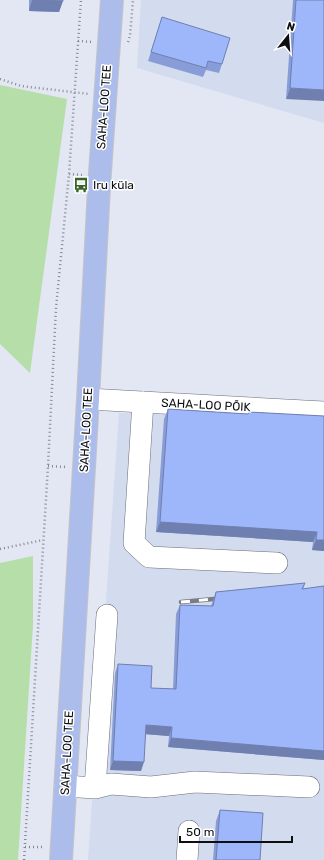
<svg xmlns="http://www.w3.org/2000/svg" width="324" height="860" font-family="Rubik,sans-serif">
  <rect width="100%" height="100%" fill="#e2e7f3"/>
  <path fill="#d3dbee" d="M141 0H324V123L137 68Z
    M119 413 324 417V860H88Z"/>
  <path fill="#b6dea9" d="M0 85 67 99 30 373 0 344Z
    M33 556V625L18 860H0V563Z"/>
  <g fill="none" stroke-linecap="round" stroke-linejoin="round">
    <g stroke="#6a6e79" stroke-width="22">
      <path id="minor" d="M88 399 324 412
        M143 402 134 543 149 557 277 563
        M65 786 95 788 107 615
        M95 788 111 784 151 787 195 782 309 787
        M187 860 189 831"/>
    </g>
    <g stroke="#c5c5c6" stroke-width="24">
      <path id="major" d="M61 860 88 399 99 187 112 0"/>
    </g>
    <path stroke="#868991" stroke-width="2.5" stroke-dasharray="1 3" stroke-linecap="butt" d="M78 41 92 42
      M128 42 130 36 133 0
      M0 79 21 86 89 94
      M69 174 82 175V177
      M48 466 67 467
      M0 549 43 540
      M25 847H45
      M24 860 48 466 56 308 69 174 81 0"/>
    <use href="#minor" stroke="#fff" stroke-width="21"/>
    <use href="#major" stroke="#acbceb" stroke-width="22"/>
    <g stroke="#7a7d85" stroke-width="4.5">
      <path id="rail" d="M181 602 225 598"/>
    </g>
    <use href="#rail" stroke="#fff" stroke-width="3" stroke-dasharray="9" stroke-linecap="butt"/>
  </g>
  <path fill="#889dd7" d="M29 0H63L59 12 29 11Z
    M293 0H324L286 99Z
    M162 17 222 64 219 73 206 70 203 77 148 61Z
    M168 409 248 414 249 412 324 416V551L312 550 313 542 156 532 164 419Z
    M305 583 303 589 324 586V760L168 747 169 736 146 734 141 771 110 770 115 673 118 664 151 688 173 689 176 614 180 605 211 606 216 592Z
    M220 810 260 860H213L216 821Z"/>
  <path fill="#6f7faf" d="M32 0 63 1 59 12 29 11Z
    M290 88 324 90V101L286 99Z
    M160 522 317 532 313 542 156 532Z
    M316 540H324V551L312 550Z
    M146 725 172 727 169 736 143 734Z
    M171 738 324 751V760L168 747Z
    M113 761 144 762 141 771 110 770Z"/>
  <path fill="#9eb6fa" stroke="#6f7faf" d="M33 0H63V1Z
    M296 0H324V90L290 88Z
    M162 17 230 38 222 64 208 61 206 68 151 52Z
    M168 409 248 414 249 412 324 416V540H316L317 532 160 522Z
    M305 583 302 589 324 586V751L171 738 172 727 146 725 144 762 113 761 118 664 152 666 151 688 176 689 180 605 213 606 216 592Z
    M220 810 263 813 260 860H216Z"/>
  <defs>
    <g id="bus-bare" transform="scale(1.2)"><path d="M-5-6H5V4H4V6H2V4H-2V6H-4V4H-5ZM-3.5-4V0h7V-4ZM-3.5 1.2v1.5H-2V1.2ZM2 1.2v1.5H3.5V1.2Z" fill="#366524" stroke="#fff" stroke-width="2.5" paint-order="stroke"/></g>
  </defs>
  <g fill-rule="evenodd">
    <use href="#bus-bare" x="81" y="185"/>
  </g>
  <g text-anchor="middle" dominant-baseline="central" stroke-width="3" stroke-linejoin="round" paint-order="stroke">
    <g font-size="12" fill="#0d0e12" stroke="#fff">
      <text transform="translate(104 107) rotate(-86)">SAHA-LOO TEE</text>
      <text transform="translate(206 405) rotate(3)">SAHA-LOO PÕIK</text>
      <text transform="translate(86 430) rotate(-87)">SAHA-LOO TEE</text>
      <text transform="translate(67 753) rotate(-87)">SAHA-LOO TEE</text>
    </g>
    <g font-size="12" fill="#0d0e12" stroke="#fff" text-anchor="start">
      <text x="93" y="185">Iru küla</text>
    </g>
  </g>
  <g transform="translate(288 36) rotate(17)" stroke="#ffffff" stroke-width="3" paint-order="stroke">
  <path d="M0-3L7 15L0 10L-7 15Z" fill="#0d0e12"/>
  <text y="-6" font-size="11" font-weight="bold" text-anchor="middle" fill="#0d0e12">N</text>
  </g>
  <path d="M180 836v6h112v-6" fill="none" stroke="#0d0e12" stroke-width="2"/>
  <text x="186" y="836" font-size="12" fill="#0d0e12" stroke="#ffffff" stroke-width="3" paint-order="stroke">50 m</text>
</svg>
